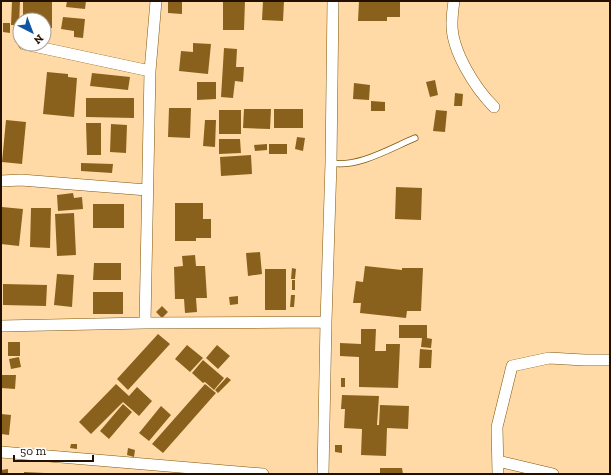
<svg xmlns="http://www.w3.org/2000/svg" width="611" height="475" font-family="'Zilla Slab',serif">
  <rect width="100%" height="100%" fill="#ffdaa6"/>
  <path fill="#8a611c" d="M12 1H20L19 25H11Z
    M23 1H52V28H44V20H23Z
    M67 1H86L85 9 66 7Z
    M168 1H182V14L168 13Z
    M223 1H245L244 30H223Z
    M263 1H284L283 21 262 20Z
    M359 1H400V17H387V21H358Z
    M63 17 85 19 83 38 74 37V31L61 29Z
    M3 23H10V33L3 32Z
    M193 43 211 44 208 74 179 71 181 51 193 52Z
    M224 48 237 49 236 67H244L243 82 235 81 233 98 221 97Z
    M47 72 68 74V77L77 78 74 117 43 114Z
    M92 73 130 77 128 90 90 86Z
    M435 80 438 95 430 97 426 82Z
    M197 82H216V99L197 100Z
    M354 83 370 85 369 100 353 99Z
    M455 93 463 94 462 106H454Z
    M86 98H134V118L86 117Z
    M371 101 385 102V111H371Z
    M169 108H191L190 138 168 137Z
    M244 109H271L270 129 243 128Z
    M274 109H303V128H274Z
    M219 110H241V134H219Z
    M436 110 447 111 445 132 433 131Z
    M6 120 26 122 22 164 2 162Z
    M205 120H216L215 147 203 146Z
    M86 123H101V155H87Z
    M111 124 127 125 126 153 110 152Z
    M297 137 305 138 303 151 295 149Z
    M219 139H240L241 153 219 154Z
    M267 144V150L255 151 254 145Z
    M269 144H287V154H269Z
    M251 155 252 174 221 176 220 157Z
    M81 163 113 164 112 173 81 171Z
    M396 187 422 188 421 220 395 219Z
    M73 193 74 198 82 197 83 209 58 211 57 195Z
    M175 203H203V219H211V238H196V241H175Z
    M93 204H124V228H93Z
    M2 207 23 209 19 246 1 244Z
    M31 208H51L50 248 30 247Z
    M74 213 76 255 57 256 55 214Z
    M260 252 262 274 248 276 246 253Z
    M195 255 196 266H205L207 298H196L197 312 185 313 184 299H175L174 267 183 266 182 256Z
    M94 263H121V280H93Z
    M365 266 402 270V268H423L421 311H407L406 318 360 313 361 303H353L356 281 363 282Z
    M292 268 296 269 295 279H291Z
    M265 269H286V310H265Z
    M57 274 74 275 72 307 54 305Z
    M292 280H295V290H292Z
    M3 284 47 285 46 306 3 305Z
    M93 292H123V314H93Z
    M291 295H295L294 307H290Z
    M238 296V304L230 305 229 297Z
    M162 306 168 312 162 318 156 312Z
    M399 325H427V338L432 339 431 348 421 347 422 338H399Z
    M361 329H376L375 351H386V344H400L398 388 359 387V357L340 356V343L361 344Z
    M158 334 170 344 128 390 117 379Z
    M8 342H20V356H8Z
    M187 345 203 358 190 372 175 359Z
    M217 345 230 356 218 369 206 358Z
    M420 349 432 350 431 368H419Z
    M19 357 21 367 11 369 9 359Z
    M203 360 224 378 214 390 205 382 203 383 192 373Z
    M1 375H16L15 389 1 388Z
    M227 377 231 380 218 393 215 390Z
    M341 378H345V387H341Z
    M116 384 129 396 137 387 152 401 139 416 123 402 91 434 79 422Z
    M205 384 216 393 163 453 152 444Z
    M342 395 379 396 377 425H379L380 405 409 406 408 429 387 428 386 456 361 455 362 429 344 428 345 409H341Z
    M123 404 132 412 109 439 100 431Z
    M161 406 171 415 149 441 139 433Z
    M1 414 11 415 9 435 1 434Z
    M71 444H77V449L70 448Z
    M335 445H342V453L335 452Z
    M128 448 135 450 134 457 127 455Z
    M380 468H402L403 474H380Z
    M8 469V474H1V470Z
    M24 472 45 473V474H24Z"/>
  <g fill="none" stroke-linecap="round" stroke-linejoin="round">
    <g stroke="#80570d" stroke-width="7">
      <path id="service" d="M331 163C358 168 391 148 415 138"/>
    </g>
    <g stroke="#80570d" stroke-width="12">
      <path id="minor" d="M454 1C453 8 452 15 452 23 451 50 475 88 494 107
        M24 44 150 71
        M1 181 21 180 147 190
        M145 323 150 71 156 1
        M1 326 145 323 326 322
        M1 452 263 474
        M498 461 553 474
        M323 474 326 322 331 163 333 1
        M498 474 497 427 512 366 549 358 584 360H610"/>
    </g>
    <use href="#service" stroke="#fff" stroke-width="5.5"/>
    <use href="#minor" stroke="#fff" stroke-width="11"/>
  </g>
  <rect width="611" height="475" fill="none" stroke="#221100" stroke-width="4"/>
  <g transform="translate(32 32) rotate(138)"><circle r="19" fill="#ffffff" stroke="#a7a099"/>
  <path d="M0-3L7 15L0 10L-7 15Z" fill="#0e55a5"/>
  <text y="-6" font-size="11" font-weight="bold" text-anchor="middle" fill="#221100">N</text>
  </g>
  <path d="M14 455v6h79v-6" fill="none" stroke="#221100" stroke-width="2"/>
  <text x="20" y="455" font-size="12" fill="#221100" stroke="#ffffff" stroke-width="3" paint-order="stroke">50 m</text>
</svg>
